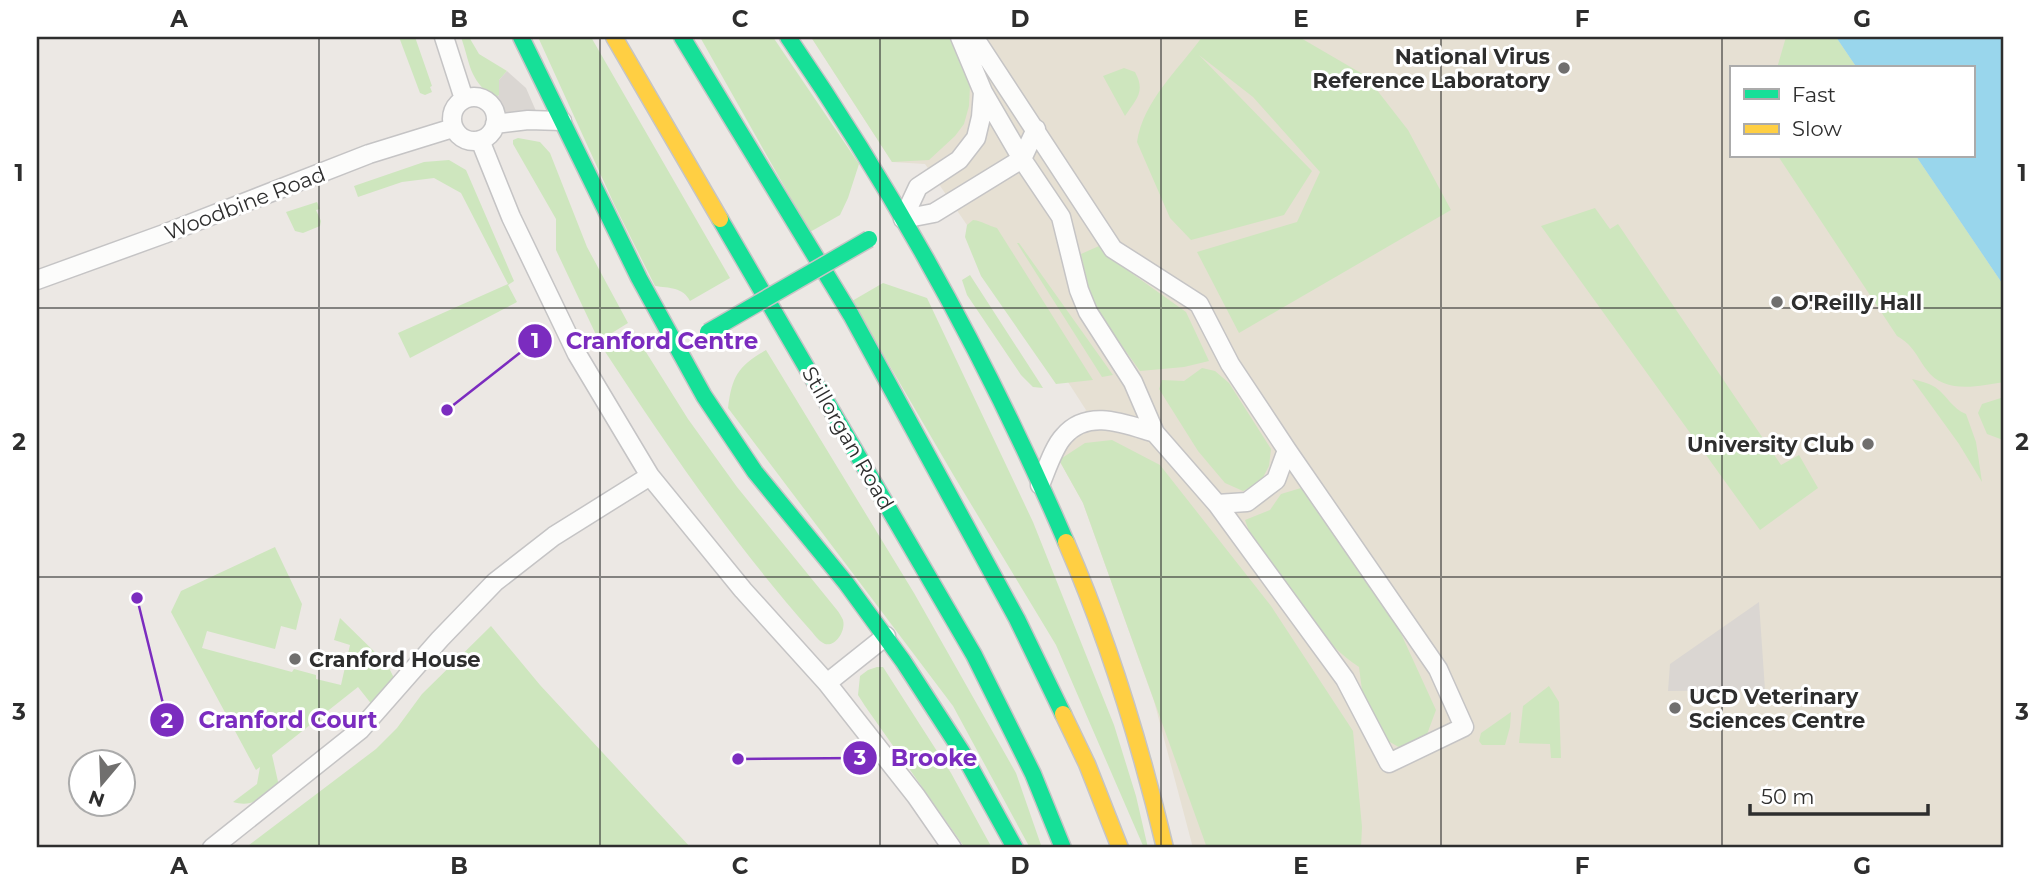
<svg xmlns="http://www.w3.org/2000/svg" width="2041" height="885" font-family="Montserrat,sans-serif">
  <rect width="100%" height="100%" fill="#ece8e4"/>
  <path fill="#e6e0d3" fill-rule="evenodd" d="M811 37H2004V848H1193L1154 701 1083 503 1059 460 1086 410 967 225 925 164 892 162ZM1731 68H1973V156H1731Z"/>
  <path fill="#cee6be" d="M399 37H415L432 86 430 87 432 92 425 95 420 93Z
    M461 37H469L479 54 507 71 499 80V95L494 99C468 77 471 66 461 37Z
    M538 37H591L730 278 690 301C683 287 669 288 655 286L615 206Z
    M700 37H773L859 164 848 198 840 215 810 232Z
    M811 37H949L970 86 969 106 964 124 955 136 929 160 892 162Z
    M1202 37H1299L1366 76 1408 130 1451 210 1239 333 1197 252 1297 222 1320 172 1253 97 1199 55 1312 171 1284 215 1191 240 1170 218 1137 142C1143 101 1179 69 1202 37Z
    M1786 37H1836L1857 68H1777Z
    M1124 68 1135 72C1146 92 1136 99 1125 116L1103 76Z
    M518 138 540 142 550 153 587 247 628 323 599 341 556 250V219L513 144V140Z
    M1778 156H1916L2004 286V382C1979 386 1944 395 1926 369 1916 355 1913 345 1897 336Z
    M449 160 466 170 514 281 508 285 517 302 410 358 398 333 508 284 461 193 434 178 402 182 358 197 354 186 424 162Z
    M317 202 320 209 316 210 321 221 320 226 303 233 295 231 286 212Z
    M1595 208 1610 229 1618 224 1781 465 1799 455 1818 488 1760 530 1541 226Z
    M973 220C983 221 988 226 997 228L1093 380 1056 384 981 276 965 237 967 225Z
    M1017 243H1019L1113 375 1102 377Z
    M1099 246 1113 260 1186 312 1209 361 1184 367 1140 371 1099 314 1089 290 1081 254Z
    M970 275 1036 377 1043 388 1033 387 1021 375 967 295 962 280Z
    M883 283 927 298 1033 522 1114 725 1136 796 1148 848H1144L1056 645 954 476 852 301Z
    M634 333 688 419 737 487 837 610C838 611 843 619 843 620 846 630 836 647 825 644 820 642 815 636 812 632 734 544 668 448 604 350Z
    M766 350 914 593 1016 773 1042 848H1030L953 706 728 408C732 376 738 366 766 350Z
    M1202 368 1215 371 1229 383 1271 449 1269 466 1260 483 1243 491 1225 483 1198 451 1159 389 1162 380 1184 381Z
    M1912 379C1920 381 1928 383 1935 387 1947 395 1952 409 1966 414L1976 442 1982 482 1959 444Z
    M2004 397V439L2003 440 1987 434 1978 413 1982 404Z
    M1112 440 1160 465 1271 606 1353 731 1362 827 1361 848H1207L1083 503 1059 460 1085 443Z
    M1311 485 1376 579 1436 710 1426 737 1402 749 1383 738 1364 706 1359 667C1315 638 1279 575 1249 531L1245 520 1270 510 1281 494Z
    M275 547 302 604 296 630 281 626 275 649 207 631 202 648 292 672 294 669 316 675V679L341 685 350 645 334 640 340 618 387 664 394 678 373 706 358 687 272 755 279 786C263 797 253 808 233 802L257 784 260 767 256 770 171 612 181 591Z
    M491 626 540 685 691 848H245L376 749 397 728 422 694Z
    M877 667H883L951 773 992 848H965L865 706 858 695 860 676 868 670Z
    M1549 686 1559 702 1561 758H1551L1550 744 1519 743 1523 706Z
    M1511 712 1510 727 1505 745H1482L1479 741 1481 733Z"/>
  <path fill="#dad6d2" d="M507 71 526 88 536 111 506 117 494 99 499 95V80Z
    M1759 602 1765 690 1668 691 1670 664Z"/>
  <path fill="#99d6ec" d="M1836 37H2004V286L1916 156H1973V68H1857Z"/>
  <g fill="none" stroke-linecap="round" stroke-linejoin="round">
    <g stroke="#c5c4c5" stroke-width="21">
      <path id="street" d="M444 37 464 99
        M960 37 983 92 1022 159 1061 217 1079 290 1088 312 1133 382 1155 433 1217 504 1345 679 1389 763 1464 727 1438 669 1287 450 1230 364 1199 304 1113 249 974 37
        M452 119a22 22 0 1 1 44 0a22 22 0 1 1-44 0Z
        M495 124 528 120 562 121
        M480 140 511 217 577 354 650 476 743 590 827 683 916 796 952 848
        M903 219 934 213 1022 159 1036 129
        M903 219 918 187 959 160 976 138 981 117 983 92
        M37 280 164 234 369 154 453 128
        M1040 485C1046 471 1054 446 1064 436 1088 408 1125 424 1155 433
        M1217 504 1247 502 1276 480 1287 450
        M827 683 886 636
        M212 848 360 730 440 639 495 582 554 536 650 476"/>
    </g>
    <g stroke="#c5c4c5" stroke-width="19">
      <path id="fast" d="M521 37 639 278 704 396 755 472 846 583 903 661 962 752 1015 848
        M682 37 851 315 1017 619 1063 714
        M788 37C897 196 990 365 1066 542
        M720 219 974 655 1033 774 1063 848"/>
    </g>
    <g stroke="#c5c4c5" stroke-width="19">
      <path id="slow" d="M614 37 720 219
        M1066 542C1109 641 1140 743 1165 848
        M1063 714 1087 764 1120 848"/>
    </g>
    <use href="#street" stroke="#fcfcfb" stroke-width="18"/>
    <use href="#fast" stroke="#16e098" stroke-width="16"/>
    <use href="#slow" stroke="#ffcf43" stroke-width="16"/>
    <g stroke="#c5c4c5" stroke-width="19" stroke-linecap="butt">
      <path id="fast-bridge" d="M708 332 869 239"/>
    </g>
    <use href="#fast-bridge" stroke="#16e098" stroke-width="16"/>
  </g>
  <path fill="none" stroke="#2e2e2e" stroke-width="2" stroke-opacity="0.55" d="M319 37V848M600 37V848M880 37V848M1161 37V848M1441 37V848M1722 37V848M37 308H2004M37 577H2004"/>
  <g fill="#706f6e" stroke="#fff" stroke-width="2.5">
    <circle cx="1564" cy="68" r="7"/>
    <circle cx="1777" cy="302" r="7"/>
    <circle cx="1868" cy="444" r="7"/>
    <circle cx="295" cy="659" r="7"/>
    <circle cx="1675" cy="708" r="7"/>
  </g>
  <g text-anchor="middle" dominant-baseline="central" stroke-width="6" stroke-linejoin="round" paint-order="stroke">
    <g font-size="21" font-weight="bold" fill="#2e2e2e" stroke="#fff" text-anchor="start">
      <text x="1550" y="56" text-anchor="end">National Virus<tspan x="1550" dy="24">Reference Laboratory</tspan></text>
      <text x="1791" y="302">O'Reilly Hall</text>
      <text x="1854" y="444" text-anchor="end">University Club</text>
      <text x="309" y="659">Cranford House</text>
      <text x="1689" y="696">UCD Veterinary<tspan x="1689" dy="24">Sciences Centre</tspan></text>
    </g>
    <g font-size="21" fill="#2e2e2e" stroke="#fff">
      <text transform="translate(245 203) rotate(-21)">Woodbine Road</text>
      <text transform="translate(848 438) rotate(60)">Stillorgan Road</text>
    </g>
  </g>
  <path fill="none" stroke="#7b2cbf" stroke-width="2.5" d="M447 410L535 341M137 598L167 720M738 759L860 758"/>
  <g fill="#7b2cbf" stroke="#fff" stroke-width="2.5">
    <circle cx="447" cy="410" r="7"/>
    <circle cx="137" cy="598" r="7"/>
    <circle cx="738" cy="759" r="7"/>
    <circle cx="535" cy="341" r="18"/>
    <circle cx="167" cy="720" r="18"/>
    <circle cx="860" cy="758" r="18"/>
  </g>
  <g font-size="21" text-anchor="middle" font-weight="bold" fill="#fff">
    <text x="535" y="348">1</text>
    <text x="167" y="728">2</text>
    <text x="860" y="765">3</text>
  </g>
  <g font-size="23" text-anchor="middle" font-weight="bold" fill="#7b2cbf" stroke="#fff" stroke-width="6" stroke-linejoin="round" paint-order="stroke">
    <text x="662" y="349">Cranford Centre</text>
    <text x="288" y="728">Cranford Court</text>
    <text x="934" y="766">Brooke</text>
  </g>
  <rect width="2041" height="885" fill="none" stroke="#ffffff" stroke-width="77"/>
  <rect x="1730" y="66" width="245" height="91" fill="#ffffff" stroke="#ababab" stroke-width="2"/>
  <rect x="1744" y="89" width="35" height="10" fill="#16e098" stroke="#ababab" stroke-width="2"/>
  <text x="1792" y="102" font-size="21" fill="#2e2e2e">Fast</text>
  <rect x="1744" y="124" width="35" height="10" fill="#ffcf43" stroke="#ababab" stroke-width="2"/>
  <text x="1792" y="136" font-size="21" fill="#2e2e2e">Slow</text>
  <g transform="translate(102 783) rotate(199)"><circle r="33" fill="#ffffff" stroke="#ababab" stroke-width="2"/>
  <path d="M0-5L12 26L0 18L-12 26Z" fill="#706f6e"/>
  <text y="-10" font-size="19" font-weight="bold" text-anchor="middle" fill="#2e2e2e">N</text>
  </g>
  <path d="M1750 804v10h178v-10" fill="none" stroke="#2e2e2e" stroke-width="3.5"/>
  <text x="1761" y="804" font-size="21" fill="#2e2e2e" stroke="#ffffff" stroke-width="5" paint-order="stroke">50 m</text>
  <rect x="38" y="38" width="1964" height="808" fill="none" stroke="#2e2e2e" stroke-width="2.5"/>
  <g font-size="23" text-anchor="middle" font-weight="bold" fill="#2e2e2e">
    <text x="179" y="27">A</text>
    <text x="459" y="27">B</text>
    <text x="740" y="27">C</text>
    <text x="1020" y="27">D</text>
    <text x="1301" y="27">E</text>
    <text x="1582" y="27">F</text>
    <text x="1862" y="27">G</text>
    <text x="19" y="181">1</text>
    <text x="2022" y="181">1</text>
    <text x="19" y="450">2</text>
    <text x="2022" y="450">2</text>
    <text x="19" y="720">3</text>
    <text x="2022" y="720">3</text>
    <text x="179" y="874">A</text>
    <text x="459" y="874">B</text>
    <text x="740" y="874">C</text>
    <text x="1020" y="874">D</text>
    <text x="1301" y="874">E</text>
    <text x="1582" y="874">F</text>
    <text x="1862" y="874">G</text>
  </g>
</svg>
